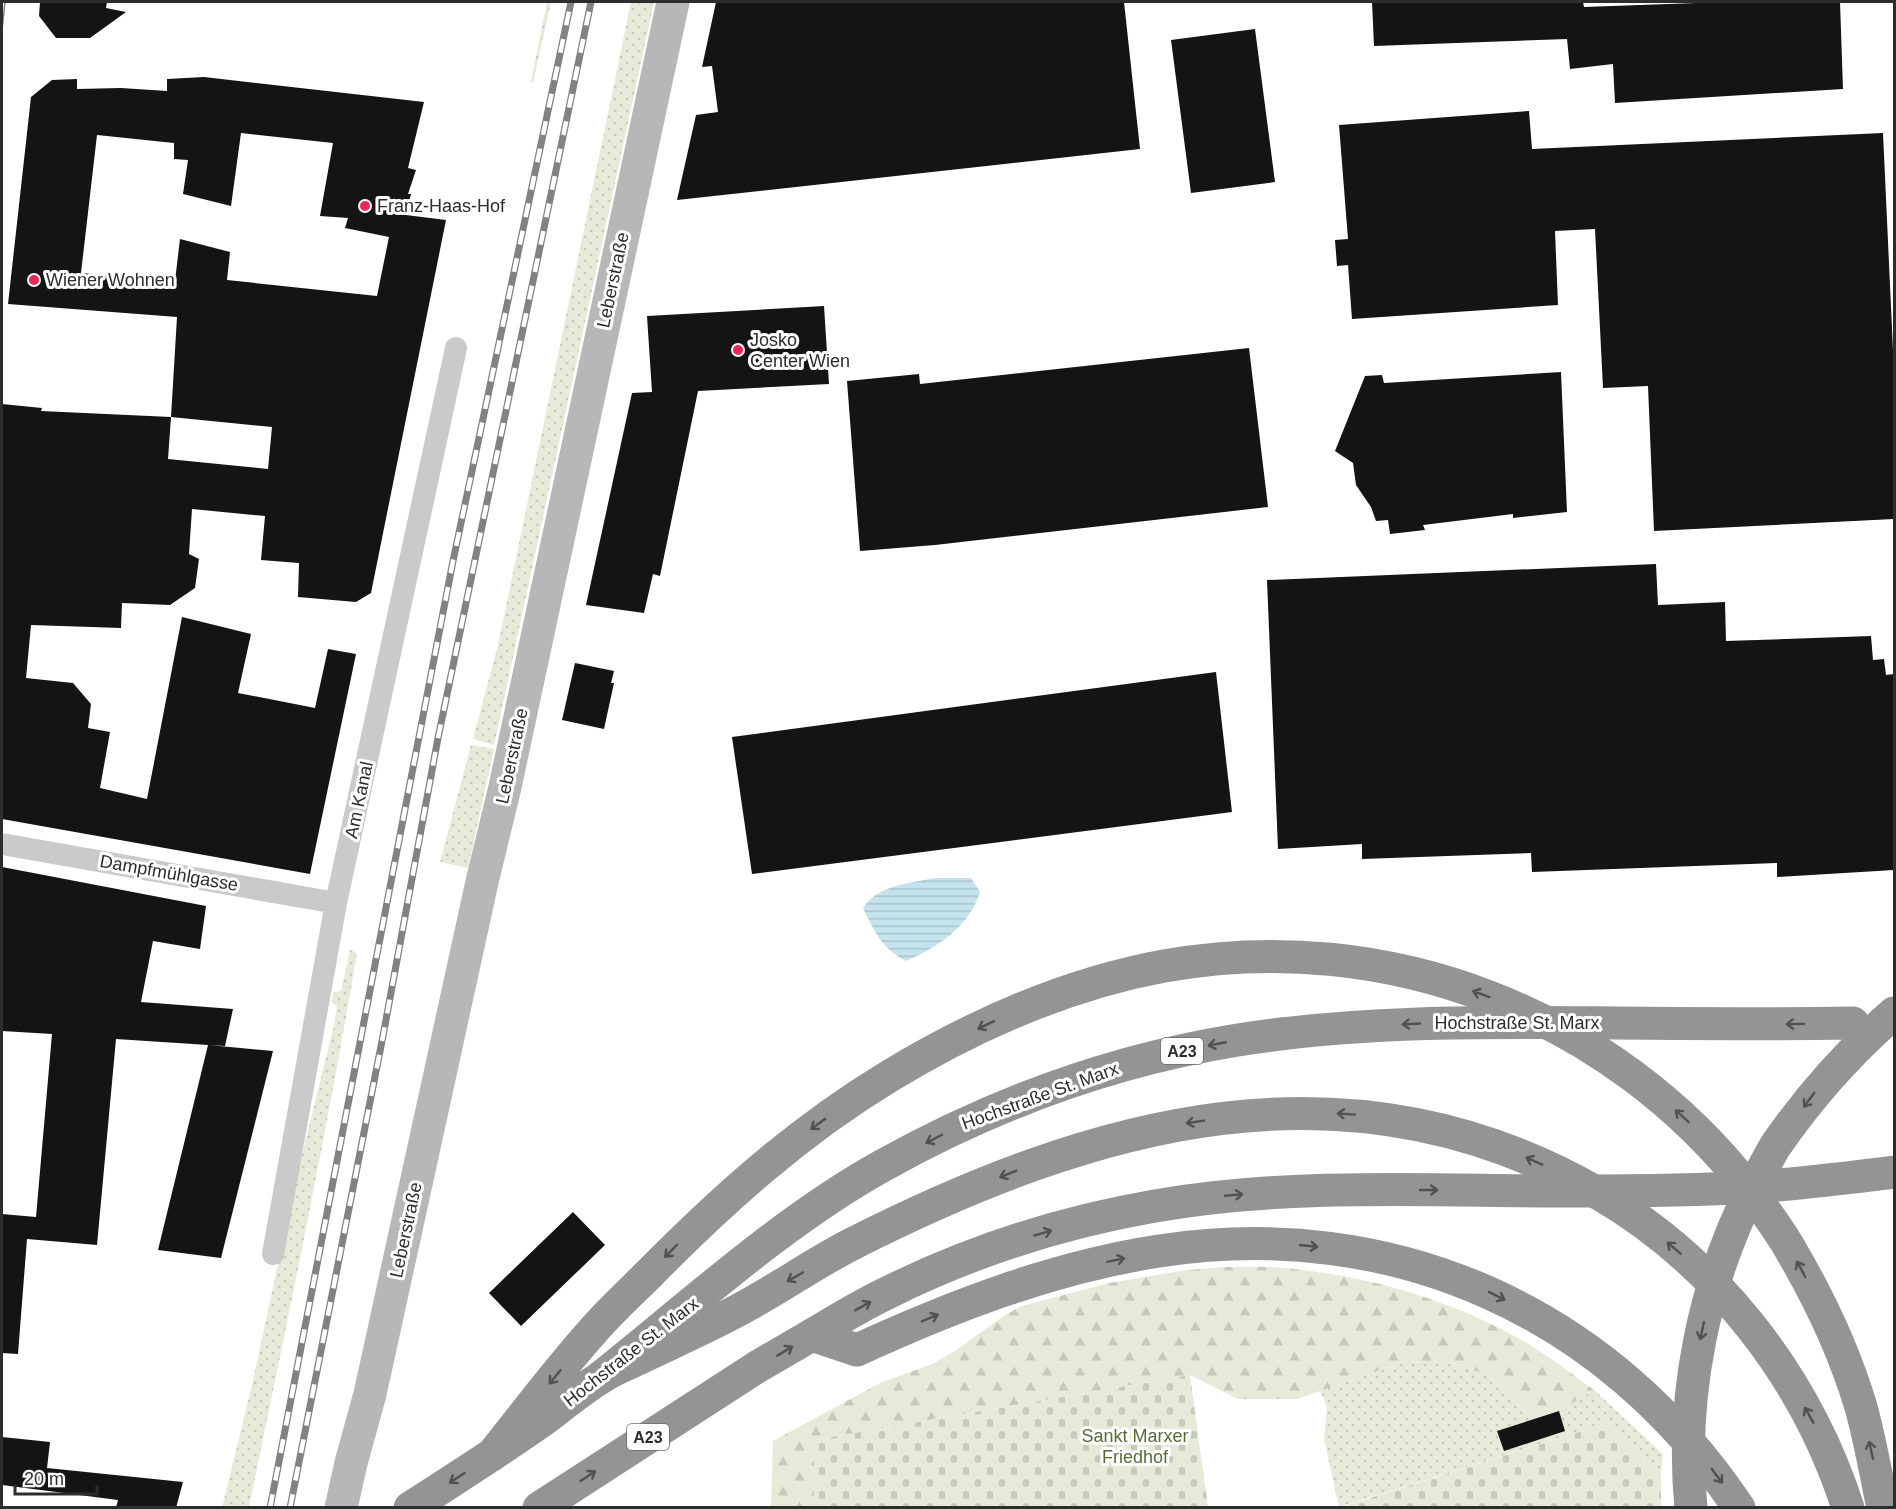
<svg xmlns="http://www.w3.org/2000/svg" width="1896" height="1509" font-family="Helvetica,sans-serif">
  <defs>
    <pattern id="grass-dots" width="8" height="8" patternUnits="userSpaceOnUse" patternTransform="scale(1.5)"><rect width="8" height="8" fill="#e6ebd9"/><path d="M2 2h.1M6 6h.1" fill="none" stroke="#c6cabb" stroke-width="1.8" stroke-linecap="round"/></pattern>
    <pattern id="forest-firs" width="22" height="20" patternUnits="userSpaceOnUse" patternTransform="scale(1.5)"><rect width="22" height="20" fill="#e6ebd9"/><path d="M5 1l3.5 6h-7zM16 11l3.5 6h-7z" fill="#c6cabb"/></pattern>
    <pattern id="cemetery-stones" width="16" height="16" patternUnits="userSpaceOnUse" patternTransform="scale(1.5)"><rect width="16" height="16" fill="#e6ebd9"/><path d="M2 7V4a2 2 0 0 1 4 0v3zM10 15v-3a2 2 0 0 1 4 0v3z" fill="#c6cabb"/></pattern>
    <pattern id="water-rules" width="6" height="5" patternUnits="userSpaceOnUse" patternTransform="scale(1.5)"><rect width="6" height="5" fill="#c4e3ec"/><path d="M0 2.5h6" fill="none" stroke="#a9c3cb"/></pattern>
  </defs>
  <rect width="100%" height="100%" fill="#fff"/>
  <path fill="url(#grass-dots)" d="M547 2H551L533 83 531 82Z
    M631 2H654L494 745 473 739 498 645Z
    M471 745 494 749 468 868 440 862Z
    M350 950 357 953C326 1138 287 1323 249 1507L222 1508 253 1381 297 1175 334 1025 337 1006 331 1002 334 992 341 991Z
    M1407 1361 1457 1364 1494 1378 1532 1419 1559 1411 1594 1390 1663 1454 1661 1475 1608 1423 1339 1507 1324 1439 1327 1407 1320 1391Z"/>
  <path fill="url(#forest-firs)" d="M1226 1267C1246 1267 1266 1266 1285 1268 1370 1276 1453 1300 1527 1343 1550 1357 1572 1374 1594 1390L1559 1411 1532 1419 1494 1378 1457 1364 1407 1361 1297 1399H1238L1190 1375 814 1440V1507L771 1508 773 1441 880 1383 932 1364 955 1351 1005 1315 1022 1306 1109 1283 1186 1270Z"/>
  <path fill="url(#cemetery-stones)" d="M1190 1375 1208 1507H814V1440Z
    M1608 1423 1661 1475V1507H1341Z"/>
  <path fill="url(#water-rules)" d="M935 878H971L980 892C969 927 938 947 906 961 881 948 875 932 863 908 878 885 910 883 935 878Z"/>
  <path fill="#141414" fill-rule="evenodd" d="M40 2H107L106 8 126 12 90 38H56L39 16Z
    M716 2H1124L1140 149 677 200 696 115 718 112 712 66 702 67Z
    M1372 2H1583L1584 7 1724 2H1840L1843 89 1615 103 1613 64 1570 69 1567 39 1374 46Z
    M1255 29 1275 182 1191 193 1171 40Z
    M204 77 424 102 408 168 416 170 408 194H411L406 215 446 220 371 593 356 602 298 597 299 563 261 560 265 516 192 509 189 554 199 559 195 588 170 605 122 603 121 628 31 625 26 678 73 683 91 704 88 728 110 732 100 788 147 799 182 617 251 634 238 693 315 708 328 649 356 654 310 874 2 819V404L42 408 41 411 171 417 177 317 8 304 31 97 52 80 77 79V89L121 88 167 91V79ZM241 133 333 143 320 216 348 218 345 228 389 237 377 296 227 280 230 252 180 239 175 281 81 273 97 135 174 143V159L188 160 183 194 231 206ZM171 417 272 427 268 469 168 459Z
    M1529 111 1532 149 1883 133 1894 372V519L1654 531 1648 386 1603 388 1595 229 1555 231 1558 305 1352 319 1348 265 1337 266 1335 240 1348 239 1339 125Z
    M824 306 829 384 698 391 660 576 653 574 644 613 586 605 632 393 652 392 647 316Z
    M1249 348 1268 507 935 545 860 551 847 381 919 374 920 384Z
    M1561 372 1567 512 1513 518V514L1423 525 1425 530 1390 534 1388 520 1376 521 1371 507 1356 485 1353 463 1335 451 1365 376 1382 375 1384 383Z
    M1656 564 1658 605 1725 602 1726 641 1871 636 1873 660 1884 659 1886 675 1894 674V870L1777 877V863L1532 872 1531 853 1362 859V844L1278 849 1267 580Z
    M575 663 614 671 611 683H614L604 729 562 720Z
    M1216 672 1232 812 752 874 732 737Z
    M2 867 206 906 200 949 153 941 141 1002 233 1009 225 1046 209 1045 273 1051 221 1258 158 1250 208 1045 116 1039 97 1245 27 1239 18 1354 2 1353V1214L36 1217 52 1034 2 1031Z
    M573 1212 605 1245 521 1326 489 1293Z
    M1559 1411 1565 1431 1504 1451 1497 1431Z
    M2 1437 50 1442 47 1468 183 1482 176 1508H116L118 1500 2 1485Z"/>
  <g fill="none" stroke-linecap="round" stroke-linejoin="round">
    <path stroke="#cacaca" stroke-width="22" d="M2 844 336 903
      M273 1254 336 903 456 348"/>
    <path stroke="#b7b7b7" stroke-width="33" d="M341 1508 351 1463 370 1394 482 882 505 787 673 2"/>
    <path stroke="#949494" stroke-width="33" d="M492 1455C525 1414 557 1371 592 1332 610 1311 631 1292 651 1272 723 1199 799 1131 888 1077 972 1026 1066 984 1164 966 1386 926 1613 1013 1751 1192 1766 1212 1781 1232 1793 1254 1821 1302 1845 1354 1861 1407 1870 1440 1876 1474 1883 1508
      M410 1508C454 1480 497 1452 539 1423 560 1408 580 1390 602 1377 614 1369 628 1364 640 1358 671 1343 703 1329 733 1313 774 1292 811 1265 852 1244 1093 1122 1346 1049 1596 1192 1716 1261 1806 1377 1848 1508
      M539 1508 757 1367 812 1335 857 1350C953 1306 1054 1267 1159 1251 1392 1215 1608 1311 1739 1508"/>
    <path stroke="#828282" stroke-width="1.5" d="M2 30 5 2"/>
    <g stroke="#828282" stroke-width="7">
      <path id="rail" d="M270 1508 453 561 571 2
        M290 1508 383 1036 438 738 591 2"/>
    </g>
    <use href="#rail" stroke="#fff" stroke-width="4.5" stroke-dasharray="14" stroke-linecap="butt"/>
    <path stroke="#949494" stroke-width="33" d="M812 1335C836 1321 860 1306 885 1294 969 1252 1062 1222 1155 1206 1292 1182 1433 1191 1572 1191 1631 1191 1691 1191 1750 1187 1799 1184 1847 1178 1894 1172
      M601 1377C690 1306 783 1221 882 1166 993 1104 1113 1060 1238 1040 1363 1020 1490 1022 1616 1023 1695 1024 1774 1024 1853 1023
      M1691 1508C1680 1396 1704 1280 1756 1181 1763 1169 1769 1156 1776 1145 1810 1096 1849 1052 1894 1013"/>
  </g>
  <defs><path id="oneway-shaft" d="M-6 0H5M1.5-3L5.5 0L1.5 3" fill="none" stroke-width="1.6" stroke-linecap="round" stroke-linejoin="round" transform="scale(1.5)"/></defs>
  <g stroke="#515151">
    <use href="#oneway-shaft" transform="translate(1481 994) rotate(-160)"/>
    <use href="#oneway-shaft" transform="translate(1411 1024) rotate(177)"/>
    <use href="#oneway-shaft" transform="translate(1795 1024) rotate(179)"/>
    <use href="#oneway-shaft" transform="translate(986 1025) rotate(155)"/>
    <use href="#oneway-shaft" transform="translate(1217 1044) rotate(169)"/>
    <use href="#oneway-shaft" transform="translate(1809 1100) rotate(126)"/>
    <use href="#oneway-shaft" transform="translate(1346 1114) rotate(-176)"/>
    <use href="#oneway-shaft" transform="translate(1682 1116) rotate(-138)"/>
    <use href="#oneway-shaft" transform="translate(1195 1122) rotate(171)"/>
    <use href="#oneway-shaft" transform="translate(818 1124) rotate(144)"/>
    <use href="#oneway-shaft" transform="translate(934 1139) rotate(152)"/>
    <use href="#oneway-shaft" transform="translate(1534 1161) rotate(-156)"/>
    <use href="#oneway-shaft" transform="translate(1008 1174) rotate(158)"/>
    <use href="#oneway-shaft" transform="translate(1429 1190)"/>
    <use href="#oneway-shaft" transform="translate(1234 1195) rotate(-5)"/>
    <use href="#oneway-shaft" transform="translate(1043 1233) rotate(-16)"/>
    <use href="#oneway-shaft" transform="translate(1309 1246) rotate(6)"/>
    <use href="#oneway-shaft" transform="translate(1674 1248) rotate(-139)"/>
    <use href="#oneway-shaft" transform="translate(671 1251) rotate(134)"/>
    <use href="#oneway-shaft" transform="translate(1116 1260) rotate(-12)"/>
    <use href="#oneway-shaft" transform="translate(1801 1269) rotate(-118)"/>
    <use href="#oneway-shaft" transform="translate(795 1277) rotate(150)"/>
    <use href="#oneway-shaft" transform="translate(1497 1296) rotate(27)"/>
    <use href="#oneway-shaft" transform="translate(863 1306) rotate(-29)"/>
    <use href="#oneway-shaft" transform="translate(930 1318) rotate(-22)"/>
    <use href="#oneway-shaft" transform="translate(1702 1331) rotate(102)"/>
    <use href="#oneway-shaft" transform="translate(785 1351) rotate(-31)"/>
    <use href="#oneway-shaft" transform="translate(555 1377) rotate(129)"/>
    <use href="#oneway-shaft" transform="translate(1809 1415) rotate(-119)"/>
    <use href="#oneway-shaft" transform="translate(1871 1450) rotate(-103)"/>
    <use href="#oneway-shaft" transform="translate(588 1476) rotate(-33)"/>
    <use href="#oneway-shaft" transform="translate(1717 1476) rotate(54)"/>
    <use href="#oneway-shaft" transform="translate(457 1478) rotate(147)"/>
  </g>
  <g fill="#ec2656" stroke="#fff" stroke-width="2">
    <circle cx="365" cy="206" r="6"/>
    <circle cx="34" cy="280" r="6"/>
    <circle cx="738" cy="350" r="6"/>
  </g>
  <g text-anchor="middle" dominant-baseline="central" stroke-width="6" stroke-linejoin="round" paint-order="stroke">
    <g fill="#fff" stroke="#6c6c6c" stroke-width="1.5">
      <rect x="1161" y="1038" width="42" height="26" rx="4.5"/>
      <rect x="627" y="1424" width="42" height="26" rx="4.5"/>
    </g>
    <g font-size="16" font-weight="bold" fill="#2d2d2d">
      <text x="1182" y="1051">A23</text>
      <text x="648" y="1437">A23</text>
    </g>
    <g font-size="18" fill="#2d2d2d" stroke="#fff" text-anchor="start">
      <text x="377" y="206">Franz-Haas-Hof</text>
      <text x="46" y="280">Wiener Wohnen</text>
      <text x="750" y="340">Josko<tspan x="750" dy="21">Center Wien</tspan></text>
    </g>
    <g font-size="18" fill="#2d2d2d" stroke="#fff">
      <text transform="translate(613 280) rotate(-78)">Leberstraße</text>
      <text transform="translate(512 756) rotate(-78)">Leberstraße</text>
      <text transform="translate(359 800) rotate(-78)">Am Kanal</text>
      <text transform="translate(169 873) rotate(10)">Dampfmühlgasse</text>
      <text x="1517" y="1023">Hochstraße St. Marx</text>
      <text transform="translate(1040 1096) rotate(-20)">Hochstraße St. Marx</text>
      <text transform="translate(406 1230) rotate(-78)">Leberstraße</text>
      <text transform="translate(631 1352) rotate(-38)">Hochstraße St. Marx</text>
    </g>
    <g font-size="18" fill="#586a38" stroke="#fff">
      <text x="1135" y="1436">Sankt Marxer<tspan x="1135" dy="21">Friedhof</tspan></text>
    </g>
  </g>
  <rect width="1896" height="1509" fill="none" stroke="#2d2d2d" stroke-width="6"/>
  <path d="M15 1485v9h82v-9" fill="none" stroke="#2d2d2d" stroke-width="3"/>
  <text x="24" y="1485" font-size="18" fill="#2d2d2d" stroke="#ffffff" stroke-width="4.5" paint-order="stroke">20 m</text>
</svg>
